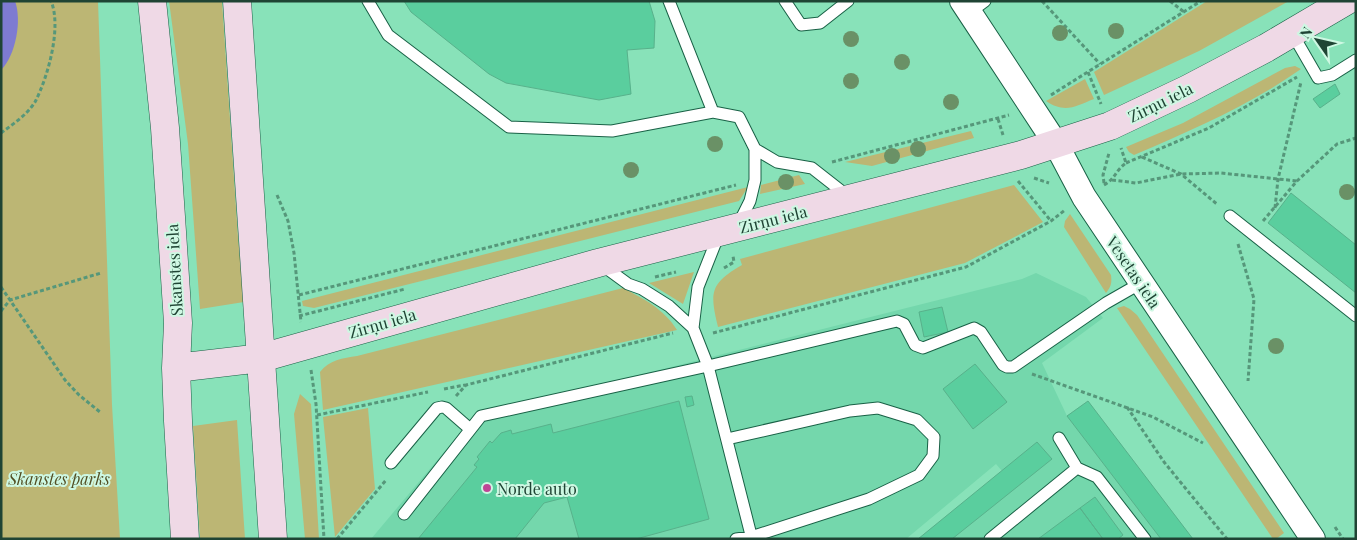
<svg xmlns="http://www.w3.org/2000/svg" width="1357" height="540" font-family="'Playfair Display',serif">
  <rect width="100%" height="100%" fill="#88e2b9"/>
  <path fill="#74d7ac" d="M1036 273 1086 297 1103 318 1042 363 1067 416 1088 401 1193 539H918L1002 471 996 464 906 539H371L476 414 671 367 1022 279Z"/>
  <path fill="#bcb674" d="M1 1H98L112 405 120 539H1Z
    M169 1H222L238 237 244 302 200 309 188 144Z
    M1207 1H1289L1199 51 1104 95 1094 72Z
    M1295 66 1301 69C1250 105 1192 130 1134 155L1129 152 1126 147 1183 123 1285 68Z
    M1085 79 1094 99C1076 106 1065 114 1046 101Z
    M971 131 974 138 872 166 845 162Z
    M799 175 805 184 760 194 761 185Z
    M1014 185 1043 222 965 263 718 327C710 293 709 284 742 265L740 259Z
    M748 187 739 201 314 308 303 306 302 301Z
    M1070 214 1111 275C1112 283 1111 287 1106 293L1064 227 1065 221Z
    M694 272 683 304 649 283Z
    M623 288C644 299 664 309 677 330L323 410 320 372C329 360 343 358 357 356Z
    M1124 306 1130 309 1137 315 1284 533 1276 539H1273L1117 308Z
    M300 394 311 404 319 539H305L294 414Z
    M368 408 375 489 335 537 323 417Z
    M237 420 245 539H200L193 426Z"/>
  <path fill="#7e7bd1" d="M1 1H15C22 20 16 55 1 70Z"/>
  <path fill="#5ace9e" stroke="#58b18b" d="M404 1H649L655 21 654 48 627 50 631 94 599 100 506 83 489 74 411 12Z
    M1335 84 1340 94 1320 108 1313 99Z
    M1291 193 1356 245V293L1268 223Z
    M942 307 948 332 924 337 919 312Z
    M975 364 1007 402 973 429 943 389Z
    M692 396 694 405 687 407 685 397Z
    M679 401 709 519 636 539H579L567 497 544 503 515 539H418L477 467 474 465 479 459 477 457 490 441 492 443 501 433 511 430 512 434 551 424 553 433Z
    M1088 401 1193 539H1161L1067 416Z
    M1037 442 1052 459 952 539H918Z
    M1095 497 1123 535 1118 539H1103L1080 508Z
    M1080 508 1103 539H1038Z"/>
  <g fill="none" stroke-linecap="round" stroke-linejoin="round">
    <g stroke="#196146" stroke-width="13">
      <path id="lane" d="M368 1 388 35 509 127 612 131 713 112 739 117 755 149V180L750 201 738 225
        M669 1 713 112
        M785 1 801 25 820 23 848 1
        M969 13 985 1
        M1292 33 1318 78 1332 75 1356 60
        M755 149 777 162 812 168 849 197
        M1230 216 1356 316
        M602 265 628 284 642 289 669 306 693 328 708 366 752 539
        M693 328 698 287 719 234
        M1059 438 1077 468
        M727 439 850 411 878 408 917 420 934 437 933 456 919 475 869 499 751 537 736 539
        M391 463 437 408 442 407 446 408 470 429
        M404 514 481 416 708 366 897 321 904 324 915 345 923 348 974 328 981 332 1003 365 1007 367H1013L1106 303 1141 283
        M990 539 1077 468 1097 477 1145 539"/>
    </g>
    <g stroke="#196146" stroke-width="26">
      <path id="street" d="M962 1 1056 144 1084 197 1313 539"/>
    </g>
    <g stroke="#196146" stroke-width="29">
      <path id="secondary" d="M152 1 165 128 172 232 178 323 176 368 178 421 185 539
        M237 1 273 539
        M176 368 261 358 598 263 1021 155 1110 126 1188 89 1266 48 1346 1"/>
    </g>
    <path stroke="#56977a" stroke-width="3" stroke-dasharray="4 2.5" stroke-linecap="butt" d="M1042 1 1100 64
      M1170 1 1184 12
      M1088 72 1101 104
      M1051 95 1201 1
      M998 119 1003 135
      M1 133C13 124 27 115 35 102 48 77 62 27 51 1
      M1142 157 1181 174 1218 205
      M832 162 1009 115
      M1126 163 1209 128 1297 77
      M1034 178 1049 183
      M1112 180 1136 183 1181 174 1221 173 1297 181
      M1018 181 1051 221
      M1104 183 1103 175 1109 153
      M1104 185C1116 178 1115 171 1126 163L1121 148
      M277 195 288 221 294 253 301 322
      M1275 208 1278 179 1301 82
      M1263 221 1297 181 1337 144 1356 138
      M1238 244 1254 299 1248 381
      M724 268 734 262 733 256
      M655 277 676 272
      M1 287 65 380 79 395 100 412
      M299 295 736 185
      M1 311 10 300 101 273
      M299 316 405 289
      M713 333 966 267 1051 221 1065 210
      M311 370 316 404 324 539
      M1032 374 1153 417 1203 443
      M444 389 465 385
      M456 396 466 385 673 333
      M1127 407 1164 462 1227 539
      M317 415 428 392
      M1335 527 1343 539
      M337 539 386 480"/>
    <use href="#lane" stroke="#fff" stroke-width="11"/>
    <use href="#street" stroke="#fff" stroke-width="24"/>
    <use href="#secondary" stroke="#efd9e6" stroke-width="28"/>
  </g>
  <g fill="#6a9166">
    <circle cx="1116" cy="31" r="8"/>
    <circle cx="1060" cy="33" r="8"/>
    <circle cx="851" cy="39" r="8"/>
    <circle cx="902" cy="62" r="8"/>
    <circle cx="851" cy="81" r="8"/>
    <circle cx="951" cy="102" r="8"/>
    <circle cx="715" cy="144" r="8"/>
    <circle cx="918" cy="149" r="8"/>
    <circle cx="892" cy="156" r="8"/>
    <circle cx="631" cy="170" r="8"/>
    <circle cx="786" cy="182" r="8"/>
    <circle cx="1347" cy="192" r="8"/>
    <circle cx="1276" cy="346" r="8"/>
  </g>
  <circle fill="#c04596" stroke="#cef8e3" stroke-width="2" cx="487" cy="488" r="5"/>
  <g text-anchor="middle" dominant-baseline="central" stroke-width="4" stroke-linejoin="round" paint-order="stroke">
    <g font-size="16" fill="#1f4434" stroke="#cef8e3">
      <text transform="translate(1160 102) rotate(-26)">Zirņu iela</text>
      <text transform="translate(773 219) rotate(-14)">Zirņu iela</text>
      <text transform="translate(174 270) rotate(-93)">Skanstes iela</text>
      <text transform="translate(1134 272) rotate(56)">Vesetas iela</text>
      <text transform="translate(382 323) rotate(-16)">Zirņu iela</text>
    </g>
    <g font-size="16" font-style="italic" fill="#524e23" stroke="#cef8e3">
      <text x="59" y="478">Skanstes parks</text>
    </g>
    <g font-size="16" fill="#1f4434" stroke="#cef8e3" text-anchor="start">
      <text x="497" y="488">Norde auto</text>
    </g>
  </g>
  <rect width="1357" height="540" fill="none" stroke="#1f4434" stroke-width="5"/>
  <g transform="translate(1317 40) rotate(304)" stroke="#cef8e3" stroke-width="4" paint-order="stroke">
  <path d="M0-4L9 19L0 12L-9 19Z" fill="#1f4434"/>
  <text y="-8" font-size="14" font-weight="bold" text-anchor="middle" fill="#1f4434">N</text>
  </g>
</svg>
